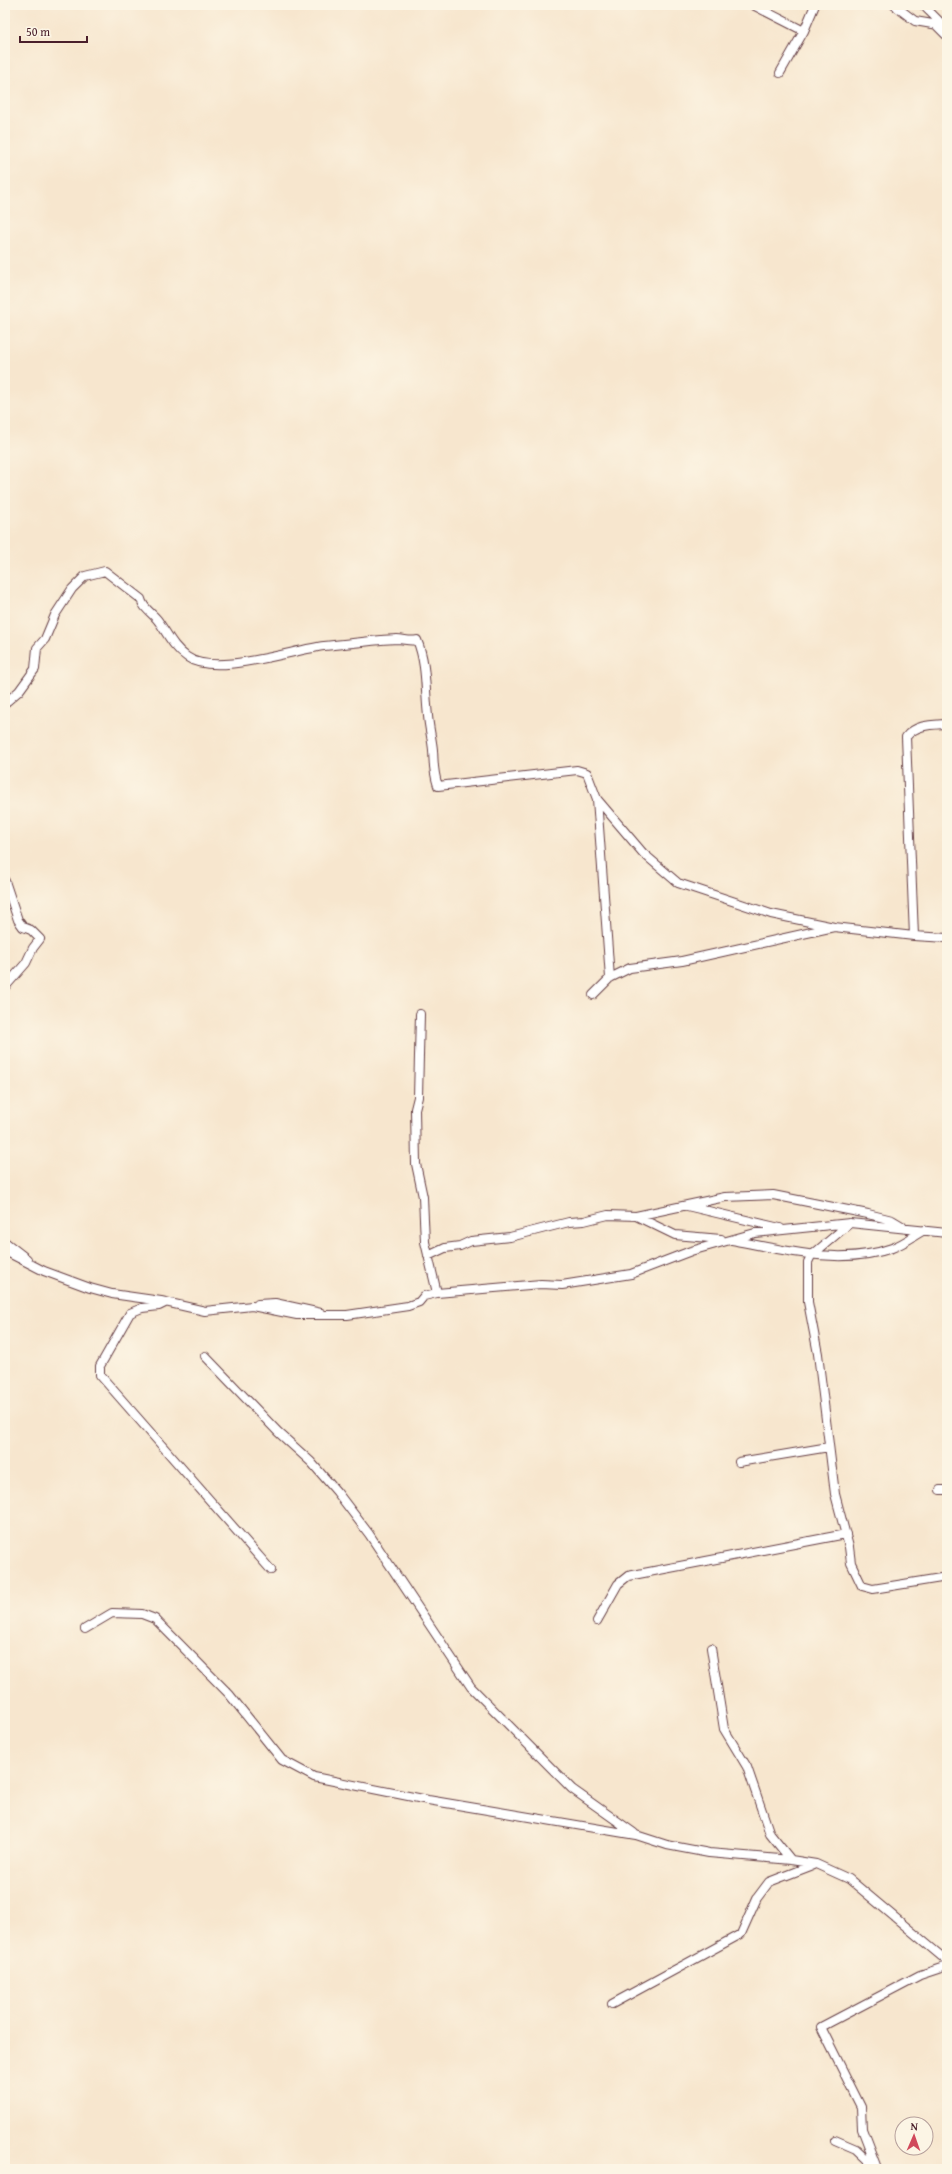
<svg xmlns="http://www.w3.org/2000/svg" width="952" height="2174" font-family="'Gentium Book Plus',serif">
  <rect width="100%" height="100%" fill="#fcf5e5"/>
  <filter id="ink" filterUnits="userSpaceOnUse"><feTurbulence type="fractalNoise" baseFrequency=".025" numOctaves="2"/><feDisplacementMap in="SourceGraphic" scale="8" xChannelSelector="R" yChannelSelector="G"/><feConvolveMatrix kernelMatrix="1 2 1 2 8 2 1 2 1" color-interpolation-filters="sRGB"/></filter>
  <filter id="wash" filterUnits="userSpaceOnUse"><feTurbulence type="fractalNoise" baseFrequency=".012" numOctaves="4" result="noise"/><feDisplacementMap in="SourceGraphic" scale="16" xChannelSelector="R" yChannelSelector="G"/><feGaussianBlur stdDeviation="0.9" result="paint"/><feColorMatrix in="noise" values="0 0 0 0 0 0 0 0 0 0 0 0 0 0 0 0 0 1.4 0 .05"/><feComposite in="paint" operator="in"/></filter>
  <g filter="url(#wash)">
    <rect width="100%" height="100%" fill="#f7e6ce"/>
  </g>
  <g filter="url(#ink)">
    <g fill="none" stroke-linecap="round" stroke-linejoin="round">
      <g stroke="#643d43" stroke-width="10">
        <path id="street" d="M753 5 804 31
          M894 5 915 21 944 26
          M923 5 945 27
          M936 25 947 36
          M780 73 804 31 815 5
          M5 703 19 691 35 669 37 648 45 639 55 615 72 589 85 576 105 571 141 599C143 609 154 614 159 622 168 635 174 648 187 657 214 677 292 650 324 646 348 644 373 640 397 639 404 639 410 642 417 640 427 664 425 691 428 716 429 728 432 739 433 750 434 765 433 771 438 786L577 770 587 773 597 799 643 853 678 883 771 914 834 927
          M597 799 610 978
          M5 881 18 920 23 927 31 930 40 939 33 948 26 963 5 987
          M914 936 906 737C916 724 932 725 947 724
          M593 995 610 978 630 968 682 961 834 927 914 936 947 938
          M420 1014 418 1097 415 1109 416 1164 423 1197 425 1242 437 1293
          M687 1206 780 1228
          M636 1216 725 1197 773 1195 868 1214 892 1220 902 1226
          M850 1223 811 1256 808 1262V1302L818 1354 835 1494 849 1547 851 1563 862 1586 873 1589 947 1577
          M732 1240C782 1250 842 1266 892 1248 903 1244 914 1236 924 1230
          M5 1242 27 1259
          M5 1251 44 1271 90 1288 112 1294 161 1301 205 1311 252 1306 297 1315H347L408 1306 419 1302 424 1296 437 1293 541 1284 562 1285 631 1274 691 1251 755 1233 850 1223 947 1233
          M428 1256 445 1248 460 1246 471 1241 510 1237 569 1222 584 1221 608 1215 636 1216 675 1235 721 1239
          M165 1303 159 1306 142 1308 130 1313 100 1366V1375L271 1570
          M258 1304 275 1303 321 1313
          M205 1356 278 1432 311 1462 337 1492 369 1534 471 1687 572 1789 634 1833
          M739 1462 829 1447
          M940 1490H947
          M597 1621 618 1584 628 1576 846 1534
          M85 1629 112 1613 142 1614 155 1619 229 1694 282 1760 314 1777 428 1800 636 1835 667 1845 709 1853 791 1860 816 1864 849 1879 947 1961
          M711 1648 724 1729 747 1767 770 1834 791 1860
          M612 2004 741 1934 757 1898 769 1882 813 1865
          M835 2140 856 2149 875 2167
          M877 2168 862 2129 861 2107 821 2027 920 1975 947 1966"/>
      </g>
      <use href="#street" stroke="#fff" stroke-width="8"/>
    </g>
  </g>
  <rect width="952" height="2174" fill="none" stroke="#fcf5e5" stroke-width="20"/>
  <g transform="translate(914 2136) rotate(2)"><circle r="19" fill="#fcf5e5" stroke="#b59f9b"/>
  <path d="M0-3L7 15L0 10L-7 15Z" fill="#d1495b"/>
  <text y="-6" font-size="11" font-weight="bold" text-anchor="middle" fill="#4a1f2b">N</text>
  </g>
  <path d="M20 36v6h67v-6" fill="none" stroke="#4a1f2b" stroke-width="2"/>
  <text x="26" y="36" font-size="12" fill="#4a1f2b" stroke="#fcf5e5" stroke-width="3" paint-order="stroke">50 m</text>
</svg>
